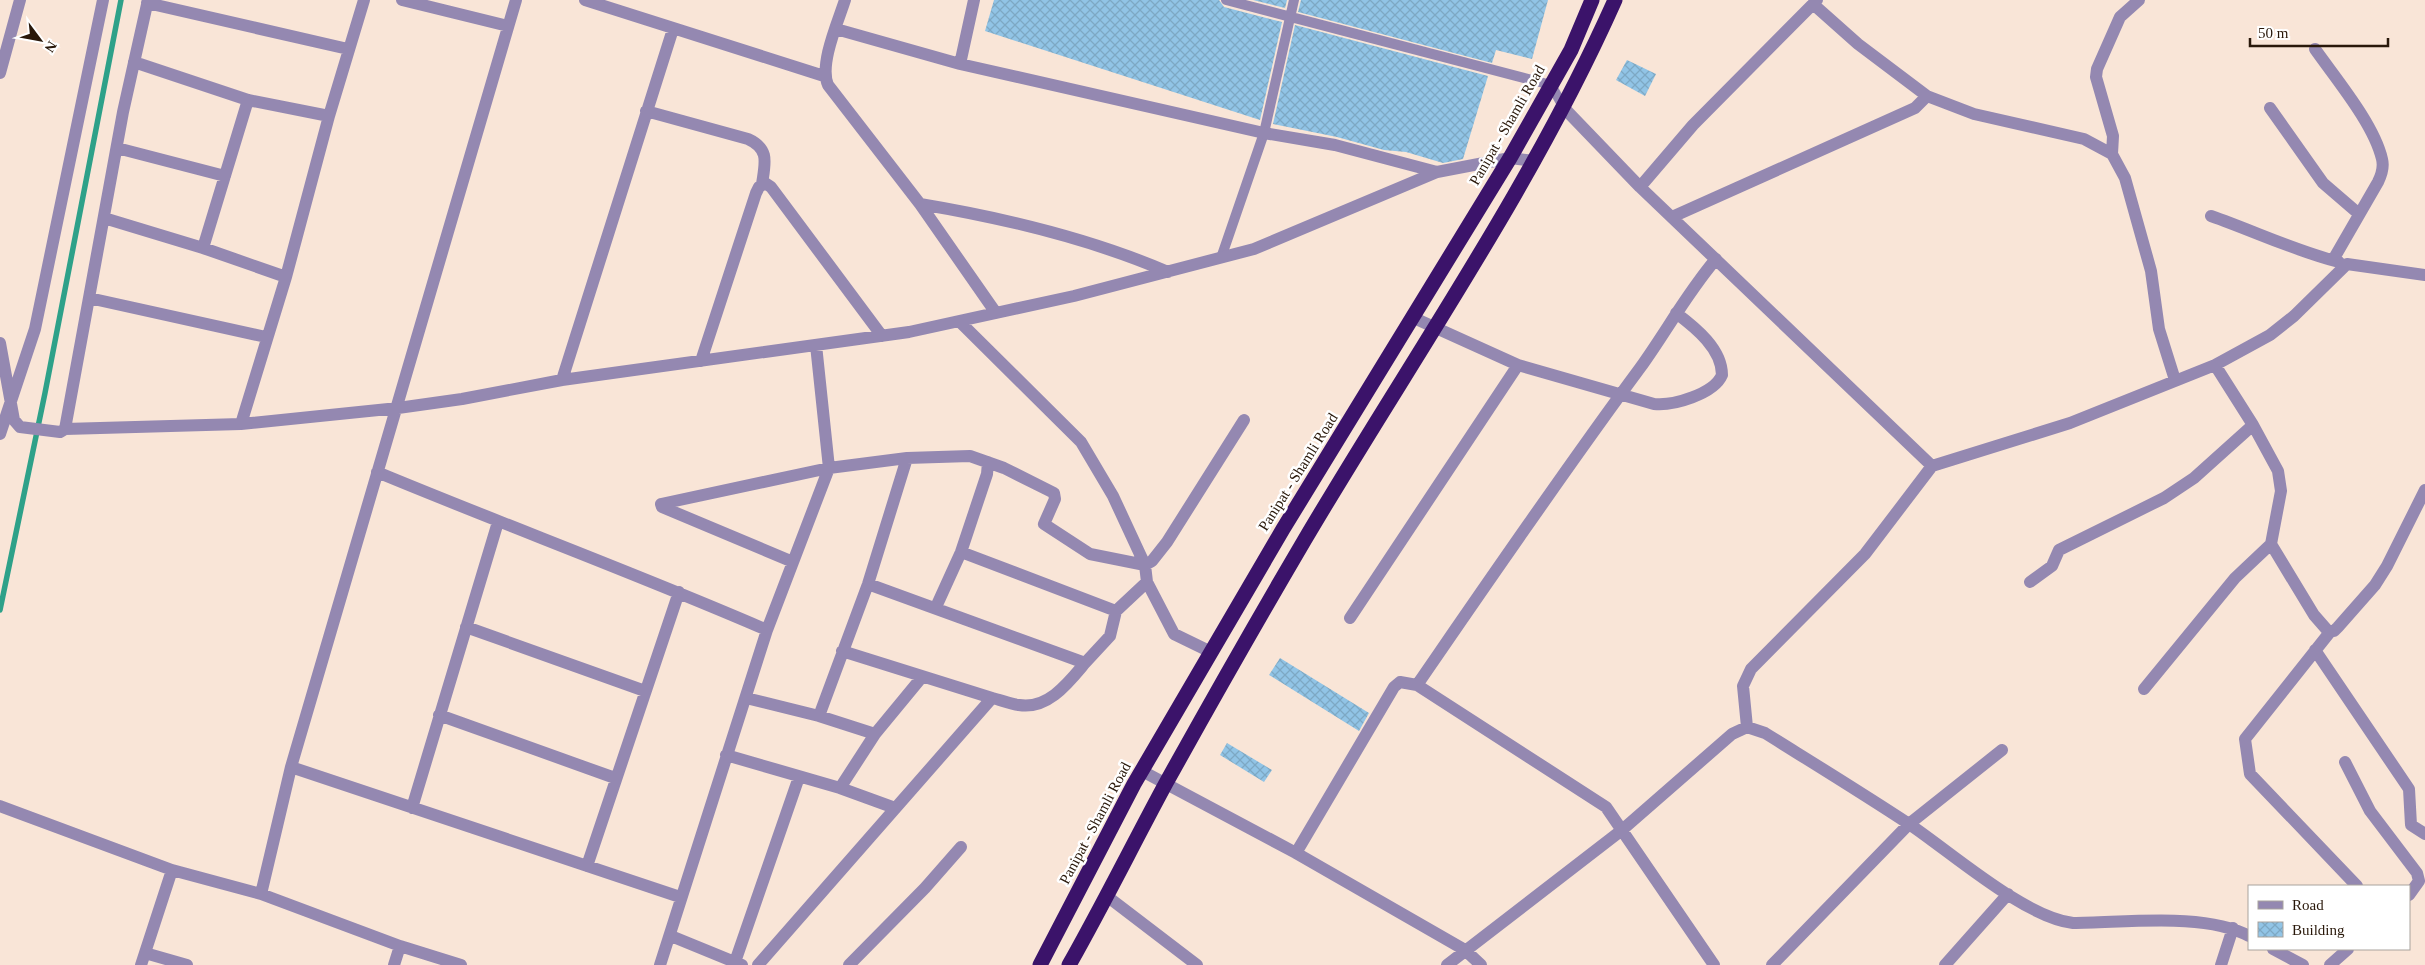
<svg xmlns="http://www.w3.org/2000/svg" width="2425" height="965" font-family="Georgia,serif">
  <defs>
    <pattern id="building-cross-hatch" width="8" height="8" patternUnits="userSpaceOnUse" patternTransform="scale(1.25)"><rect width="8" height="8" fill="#91c4e6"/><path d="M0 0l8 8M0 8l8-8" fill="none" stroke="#7da8c4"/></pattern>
  </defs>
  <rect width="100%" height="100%" fill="#f9e5d7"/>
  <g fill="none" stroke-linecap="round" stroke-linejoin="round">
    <path stroke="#2ea189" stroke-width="5.5" d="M0 610 45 393 121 0"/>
  </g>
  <path fill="url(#building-cross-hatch)" d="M994 0H1219L1224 7 1282 22 1260 120 985 31Z
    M1253 0H1287L1285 8Z
    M1301 0H1548L1532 59 1496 50 1492 63 1298 12Z
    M1295 25 1488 76 1463 159 1443 163 1406 152 1384 150 1337 137 1273 124Z
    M1627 60 1656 74 1645 96 1616 80Z
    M1280 658 1369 713 1359 731 1269 675Z
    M1227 743 1272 770 1264 782 1220 755Z"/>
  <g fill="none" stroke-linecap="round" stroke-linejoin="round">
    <path stroke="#9488b1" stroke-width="10" d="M1226 0 1551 85 1564 108
      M1221 258 1264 133 1294 0"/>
    <path stroke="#9488b1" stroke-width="12" d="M402 0 508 26
      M585 0 824 76
      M845 0C838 22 819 64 828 85L920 204 996 313
      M147 3 348 49
      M1813 4 1858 44 1927 96 1974 114 2084 139 2112 154 2125 178 2151 271 2159 329 2175 380
      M836 29 960 64 1264 133 1335 145 1437 172
      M2315 49C2336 79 2374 124 2382 159 2384 167 2382 174 2378 182L2333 260
      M134 62 248 100 329 116
      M960 64 974 0
      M0 73 20 0
      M1564 108 1640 187 1932 466
      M2270 108 2323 183 2359 214
      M646 111 748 139C770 149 765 163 762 184
      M117 148 225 176
      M2112 154 2113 136 2096 77 2097 69 2120 17 2139 0
      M1640 187 1693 125 1817 0
      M920 204C1004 218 1089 238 1168 272
      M2211 216C2254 231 2295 251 2339 262
      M1672 217 1915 108 1927 96
      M104 218 203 248 286 277
      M203 248 248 100
      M89 298 266 337
      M1414 318 1518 365 1654 404C1673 406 1714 394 1722 375 1722 349 1696 328 1676 313
      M959 321 1081 442 1113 496 1145 565 1147 582 1174 634 1211 652
      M0 343 14 420 20 427 60 432 65 429 241 424 398 408 462 399 562 380 909 332 1074 296 1254 249 1437 172 1510 158 1535 161
      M701 361 756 193 759 187 765 183 771 187 882 336
      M2215 365 2253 425 2278 471 2281 491 2271 544 2314 615 2328 631H2334L2338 627 2375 585 2387 566 2425 490
      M562 380 673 29
      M241 424 286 277 329 116 364 0
      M65 429 123 112 148 0
      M0 434 35 329 103 0
      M377 472C507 526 638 574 767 630
      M961 552 1116 611
      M793 562 662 507 661 504 829 468 907 458 970 456 1004 468 1054 493 1055 499 1044 524 1090 554 1145 565 1152 561 1167 542 1244 420
      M2030 582 2052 566 2059 550 2164 498 2194 478 2253 425
      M868 584 1085 663 1110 636 1116 611 1147 582
      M936 607 961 552 987 474 988 462
      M1350 618 1518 365
      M466 627 645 691
      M2330 632 2245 739 2250 774 2357 886
      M2315 650 2409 789 2411 825 2425 834
      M1417 685C1490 579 1563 472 1640 368 1666 332 1687 293 1716 259
      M2144 689 2235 578 2271 544
      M746 698 819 716 875 734
      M992 698C1001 700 1010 704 1019 705 1048 710 1069 682 1085 663
      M439 715 615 778
      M819 716 868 584 907 458
      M1747 727 1743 686 1751 669 1865 554 1932 466 2070 423 2215 365 2270 335 2294 316 2347 264 2425 275
      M726 755 840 788 895 808
      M2345 762 2370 811 2417 873 2419 881 2409 895
      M291 767 680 897
      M1142 771 1296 853 1465 950 1481 965
      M840 788 875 734 922 677
      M0 806 172 870 261 894 400 946 461 965
      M412 808 498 522
      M1296 853 1394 687 1400 682 1417 685 1606 807 1714 965
      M587 866 679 592
      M261 894 291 767 516 0
      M1108 897 1197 965
      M671 936 742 965
      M2273 949 2303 965
      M145 953 187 965
      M735 962 799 777
      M141 965 172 870
      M394 965 400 946
      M660 965 767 630 829 468 816 345
      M758 965 992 698 842 651
      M849 965 925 888 961 847
      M1447 965 1622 830 1732 734 1747 727 1765 733C1813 763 1862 793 1909 824 1952 853 2024 917 2073 923 2124 923 2205 912 2249 936
      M1772 965 1909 824 2002 750
      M1945 965 2008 894
      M2221 965 2233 928
      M2330 965 2348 949"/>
    <path stroke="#3b136a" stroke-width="15" d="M1040 965 1134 784 1283 529 1510 158 1571 50 1592 0
      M1069 965C1103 905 1133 844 1166 783 1211 702 1257 621 1304 541 1410 361 1530 191 1615 0"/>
  </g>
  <g text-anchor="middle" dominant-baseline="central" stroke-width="5" stroke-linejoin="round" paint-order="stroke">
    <g font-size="15" fill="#29180a" stroke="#fff">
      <text transform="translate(1507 125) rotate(-60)">Panipat - Shamli Road</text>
      <text transform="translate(1298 472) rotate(-58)">Panipat - Shamli Road</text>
      <text transform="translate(1095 823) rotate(-62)">Panipat - Shamli Road</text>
    </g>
  </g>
  <rect x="2248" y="885" width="162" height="65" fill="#ffffff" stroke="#a9a39d"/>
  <rect x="2258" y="901" width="25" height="8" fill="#9488b1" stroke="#a9a39d"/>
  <text x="2292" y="910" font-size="15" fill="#29180a">Road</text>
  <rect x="2258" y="922" width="25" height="15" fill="url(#building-cross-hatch)" stroke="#a9a39d"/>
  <text x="2292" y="935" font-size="15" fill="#29180a">Building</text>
  <g transform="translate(40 40) rotate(122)" stroke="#ffffff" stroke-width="4" paint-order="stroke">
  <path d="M0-4L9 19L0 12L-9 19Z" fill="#29180a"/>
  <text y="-8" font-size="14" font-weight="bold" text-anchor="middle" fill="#29180a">N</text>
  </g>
  <path d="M2250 38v8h138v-8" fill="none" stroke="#29180a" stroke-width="2.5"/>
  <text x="2258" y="38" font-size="15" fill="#29180a" stroke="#ffffff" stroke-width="4" paint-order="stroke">50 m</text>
</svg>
